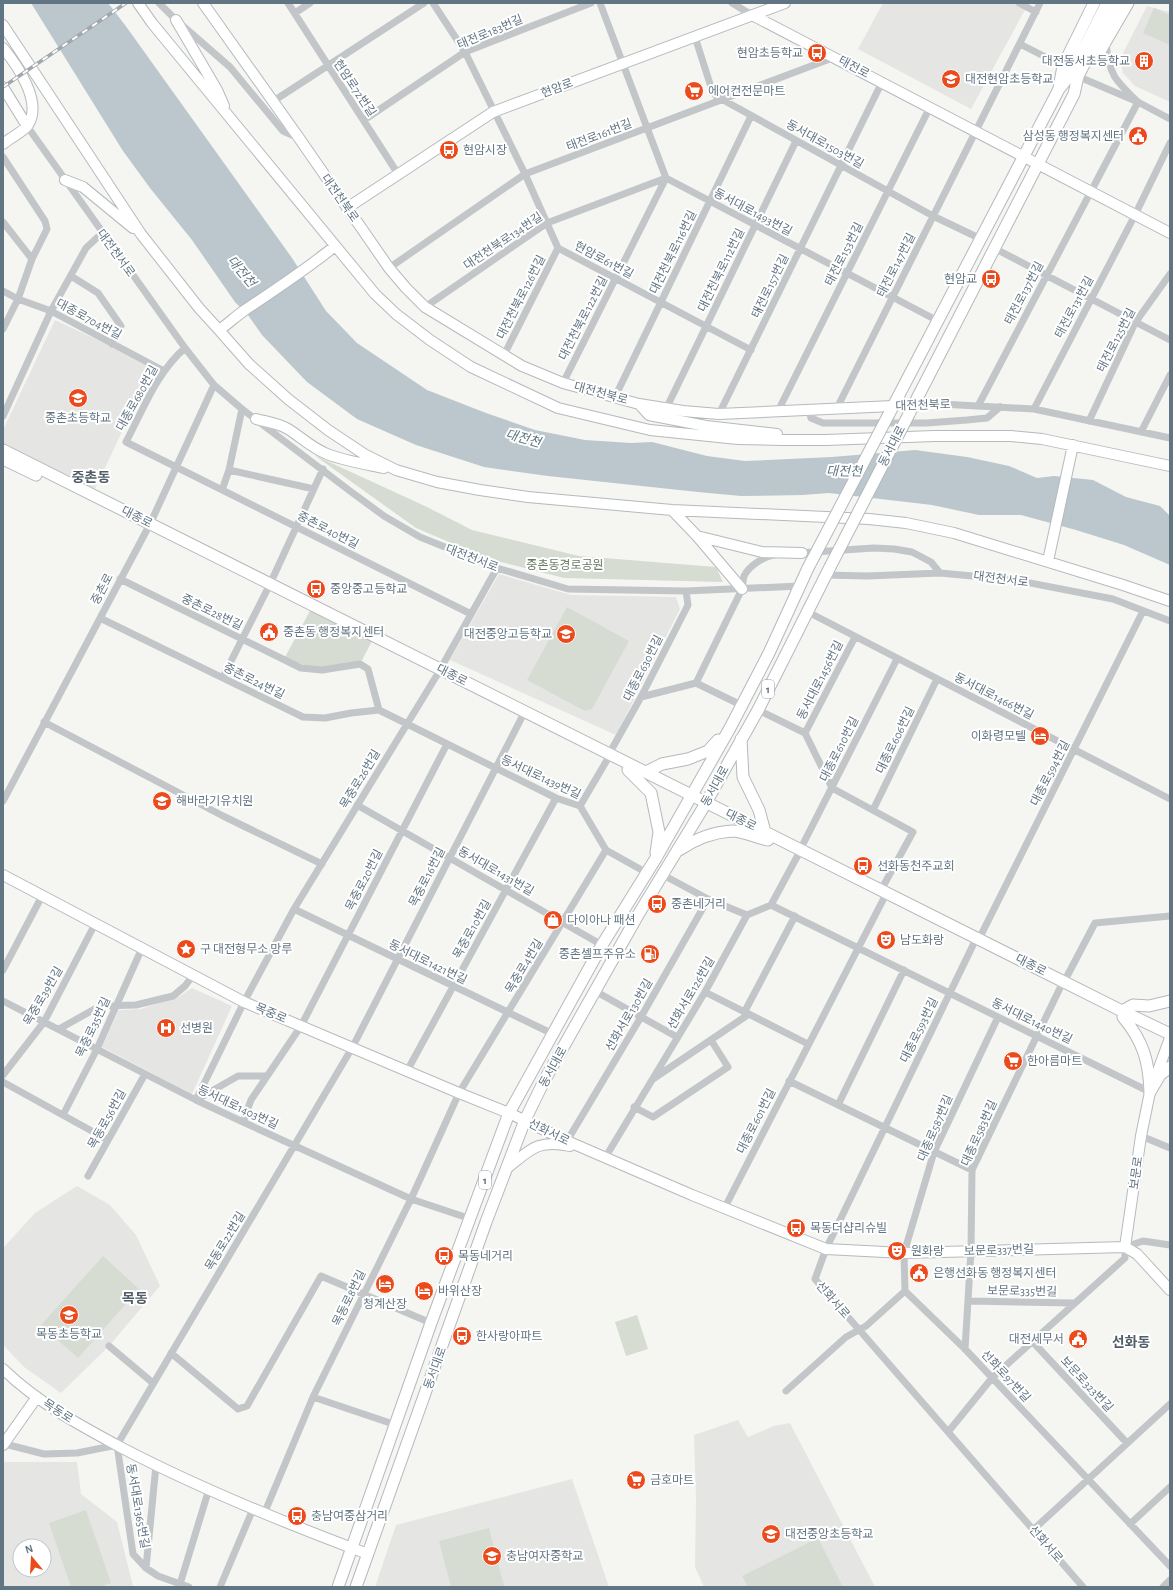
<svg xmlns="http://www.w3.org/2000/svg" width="1173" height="1590" font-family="'Alegreya Sans','Noto Sans KR',sans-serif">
  <rect width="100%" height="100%" fill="#f5f5f1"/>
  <path fill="#e5e6e4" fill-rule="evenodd" d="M883 3H1017L1026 8 971 109 858 49Z
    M1147 6 1170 12V102L1135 86 1123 73 1120 59Z
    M55 320 153 366 95 489 3 445V430Z
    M499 574 571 595 676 597 680 609 616 735 450 660Z
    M192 988 232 1006 192 1094 102 1047 119 1010 141 1009 180 996Z
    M77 1186 110 1205 136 1235 160 1286 109 1346 61 1393 24 1367 3 1345V1248L35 1213Z
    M738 1420 748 1437 774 1426 790 1423 875 1587H704L695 1567 696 1501 694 1435Z
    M5 1462H77L81 1494 117 1522 133 1586 130 1587H3V1464ZM20 1546H44V1570H20Z
    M572 1479 609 1587H375L396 1525Z"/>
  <path fill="#d6dcd2" d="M1154 8 1170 15V45L1143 33Z
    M314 455 427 507 472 530 579 556 716 567 723 582 564 578 489 559 416 528Z
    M567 607 629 641 592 709 585 711 527 680Z
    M311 609 373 639 360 664 322 670 284 659Z
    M103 1256 139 1289 78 1358 41 1325Z
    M637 1315 648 1349 626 1356 615 1322Z
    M86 1510 111 1583 99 1587H71L49 1523Z
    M489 1528 504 1586 499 1587H451L439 1541Z
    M818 1538 843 1587H748L742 1576Z"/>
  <path fill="#bbc7cc" d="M31 3H108L125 25 292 258 326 311 357 343 427 390 486 413 535 430 585 440 631 443 652 442 707 456 745 461 832 457 915 450 967 457 1009 466 1037 478 1054 476 1093 480 1126 497 1160 506 1170 516V565L1124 545 1076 530 1021 515H979L932 505 829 493 803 495 741 496 698 492 548 476 484 467 416 445 357 419 307 382 262 335 248 315 235 302 192 240 150 188 123 151Z"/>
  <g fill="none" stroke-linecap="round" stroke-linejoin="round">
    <g stroke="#b4babe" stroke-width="12">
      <path id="secondary" d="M138 3 152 23 375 294 396 314 430 340 471 367 558 408 650 430 738 439 784 440H826L934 436H1011L1042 439 1170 466
        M203 3 299 138 389 268 406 288 425 307 522 366 563 383 639 404 683 411 719 414 893 406
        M752 15 1170 233
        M176 20 217 90 224 106
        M3 25 141 234 199 308 219 330 249 364 288 399 328 430 364 454 396 470 437 482 480 490 528 497 672 510 869 519 906 523 954 533 1123 585 1170 601
        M3 48C17 65 43 102 28 125 23 132 10 138 3 144
        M3 87 27 126
        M65 180 83 187 133 228
        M347 208 493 112 785 3
        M219 330C228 324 236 316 245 310 276 289 307 269 335 246
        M639 404 649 415 706 426 777 434
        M256 419C267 422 278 423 288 429 301 437 312 448 327 454 345 461 365 464 384 468
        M672 510 697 536 762 552 802 553
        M697 536 742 589
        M1048 561 1073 445
        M3 875 244 1002 459 1093 509 1113 567 1141 692 1195 826 1249 904 1253 1125 1247
        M506 1169C530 1150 537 1139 570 1146
        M1125 1247 1141 1136 1150 1092 1170 1038
        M1125 1247 1137 1254 1170 1290
        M3 1369C38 1403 81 1426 124 1449 203 1490 285 1523 368 1554
        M3 1445 37 1397"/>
    </g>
    <g stroke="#b5b9bd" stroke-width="13">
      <path id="primary" d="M1096 58 1128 3
        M1059 88 1063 66 1094 3
        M889 414 1059 89 1071 74 1107 3
        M909 414 1074 94 1078 76 1116 3
        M3 450 1122 1011 1170 1034
        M3 459 36 475
        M741 739 743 777 759 810 765 832
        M628 770 651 793 659 832 656 853
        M646 772 662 764 688 759 708 751 718 740
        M679 850C694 840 713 832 732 831 742 831 758 838 768 840
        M1122 1011 1133 1005 1149 1006 1170 1001
        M1123 1017C1143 1041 1149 1061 1150 1092
        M1150 1092 1160 1075 1170 1067
        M338 1587 431 1323 509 1113 602 945 656 858 730 728 769 653 808 568
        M356 1587 486 1222 525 1120 544 1081 638 915 703 808 758 710 830 567"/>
    </g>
    <path stroke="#c2c6c9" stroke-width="7" d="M159 3 176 20 230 67 283 131 299 138
      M288 3 398 174
      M433 3 465 52 525 174 558 248 751 350
      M600 3 666 178 938 321
      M732 3 752 15
      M1019 3 1036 12
      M295 13 310 3
      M695 37 711 87 716 96 933 216 981 239
      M1020 44 1063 66
      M1084 79 1138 102 1170 119
      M272 102 424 3
      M364 120 465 52 591 3
      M27 126 185 348 214 385 242 409 350 491 384 516 420 537 497 568 568 589 686 591 800 586
      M3 157 45 221 47 229 32 259 18 299 3 329
      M3 222 32 259
      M994 248 1170 340
      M389 268 525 174 835 57
      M71 276 98 293 121 326 112 344
      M3 291 18 299 51 311 164 371
      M425 307 547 223 666 178
      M185 348C157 372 143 410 126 442L471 614
      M504 355 558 248
      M563 383 666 178
      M615 397 751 116
      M893 406 941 404 1034 409 1170 438
      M978 406 1138 102C1115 80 1109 75 1106 43
      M666 409 796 141
      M1034 409 1135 215 1170 143
      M836 410 1040 3
      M778 411 930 107
      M809 411 811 418 823 423H926L967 420 987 418 1000 407
      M719 414 882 82
      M3 416 51 311 86 248 102 233
      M1089 421 1135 323 1170 274
      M1141 432 1170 375
      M229 470 314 489
      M222 490 229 470 242 409
      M798 553 874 548 894 549 912 552 931 562 940 573
      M826 575 867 576 940 573 1015 580 1113 599 1170 621
      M120 579 301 668 322 670 360 664 368 669 379 710
      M270 584 323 469
      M808 612 1170 799
      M100 618 303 717 325 718 351 713 379 710 556 798 580 806 606 850 647 873
      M223 677 267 590
      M696 683 742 589C743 585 743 579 744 576 749 566 764 556 775 555
      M641 697 696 683 741 705
      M758 710 805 733 832 788 913 832 881 890
      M44 722 223 816 322 864
      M805 733 855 637
      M609 754 641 697 688 605 686 591
      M3 801 150 524 214 385
      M357 805 602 945
      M580 806 607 760
      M873 810 937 679
      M800 850 897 659
      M663 875 708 899 747 915 771 905 1150 1092
      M771 905 798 855
      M294 909 553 1034
      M3 970 42 896
      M1064 982 1095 923 1170 916
      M595 991 677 1037
      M705 992 808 1044
      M3 1001 196 1100 243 1122 411 1199 471 1219
      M745 1011 795 916
      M59 1029 100 1006 136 1005 173 996 185 986 193 975
      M407 1071 556 798
      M3 1075 44 1022 95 924
      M653 1079 749 1014
      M789 1081 972 1170
      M3 1082 108 1140
      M196 1100 244 1002 294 909 437 675 497 568
      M196 1100 238 1076H267
      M838 1105 904 970
      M634 1107 653 1117 728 1067 711 1040
      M63 1115 97 1049 142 948
      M243 1122 251 1100 301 1026 447 744
      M1141 1136 1170 1148
      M567 1141 641 1017 708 899
      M605 1158 705 992 747 915
      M88 1176 145 1074
      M724 1209 884 898
      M905 1291 965 1349 1170 1566
      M905 1291 904 1253 934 1152 998 1017
      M969 1301 1074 1303
      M1032 1341 1127 1443
      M109 1346 153 1383
      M965 1349 971 1251 972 1170 1061 986
      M171 1353 238 1409 247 1406 321 1276 431 1323
      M786 1391 846 1337 866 1326 905 1291
      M313 1397 396 1425
      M948 1432 992 1378 1125 1258V1247L1143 1241 1170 1245
      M5 1444 44 1454 77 1453 117 1445
      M117 1445 352 1048 522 717
      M117 1445 133 1554 146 1568 158 1576 189 1587
      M264 1514 313 1397 411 1199 459 1093 606 850
      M1130 1524 1170 1487
      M1033 1530 1170 1404
      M146 1568 156 1465
      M180 1584 209 1489
      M220 1587 253 1509
      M1083 1587 815 1279 826 1249 974 943 979 939 1143 611
      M1163 1587 1170 1580"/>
    <use href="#secondary" stroke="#fff" stroke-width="10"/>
    <use href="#primary" stroke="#fff" stroke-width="11"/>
    <g stroke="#a0a7ad" stroke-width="3.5">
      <path id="rail" d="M3 87 126 3"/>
    </g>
    <use href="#rail" stroke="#fff" stroke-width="2" stroke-dasharray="6" stroke-linecap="butt"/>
    <g stroke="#b5b9bd" stroke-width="13" stroke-linecap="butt">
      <path id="primary-bridge" d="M830 567 909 414
        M808 568 889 414"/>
    </g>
    <use href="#primary-bridge" stroke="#fff" stroke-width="11"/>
  </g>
  <defs>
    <g id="bus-disc" transform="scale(1)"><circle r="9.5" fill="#ea4a1c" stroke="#fff"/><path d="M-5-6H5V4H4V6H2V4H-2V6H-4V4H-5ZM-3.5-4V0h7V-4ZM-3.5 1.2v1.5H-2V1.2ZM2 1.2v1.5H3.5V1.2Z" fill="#fff"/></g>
    <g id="building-disc" transform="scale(1)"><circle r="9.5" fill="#ea4a1c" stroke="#fff"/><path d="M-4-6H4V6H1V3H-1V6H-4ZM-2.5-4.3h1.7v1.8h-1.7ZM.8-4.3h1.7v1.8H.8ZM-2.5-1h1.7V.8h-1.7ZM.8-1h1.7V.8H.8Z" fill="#fff"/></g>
    <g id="school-disc" transform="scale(1)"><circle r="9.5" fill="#ea4a1c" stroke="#fff"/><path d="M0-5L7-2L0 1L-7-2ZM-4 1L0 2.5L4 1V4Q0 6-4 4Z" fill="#fff"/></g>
    <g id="supermarket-disc" transform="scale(1)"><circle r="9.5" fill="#ea4a1c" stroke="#fff"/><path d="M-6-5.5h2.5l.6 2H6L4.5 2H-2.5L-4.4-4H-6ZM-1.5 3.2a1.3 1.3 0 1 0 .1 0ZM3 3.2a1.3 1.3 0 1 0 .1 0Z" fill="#fff"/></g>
    <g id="civic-disc" transform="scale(1)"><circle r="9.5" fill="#ea4a1c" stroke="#fff"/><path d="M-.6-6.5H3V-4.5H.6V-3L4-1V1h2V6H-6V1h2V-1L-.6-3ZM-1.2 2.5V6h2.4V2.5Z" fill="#fff"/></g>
    <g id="hotel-disc" transform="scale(1)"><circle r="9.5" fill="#ea4a1c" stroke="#fff"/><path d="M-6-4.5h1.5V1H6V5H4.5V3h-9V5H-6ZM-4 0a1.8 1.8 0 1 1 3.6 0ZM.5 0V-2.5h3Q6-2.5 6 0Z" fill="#fff"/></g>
    <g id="shop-disc" transform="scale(1)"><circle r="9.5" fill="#ea4a1c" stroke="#fff"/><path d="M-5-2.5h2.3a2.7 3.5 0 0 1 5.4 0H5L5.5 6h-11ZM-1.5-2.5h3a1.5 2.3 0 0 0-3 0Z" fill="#fff"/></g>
    <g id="theatre-disc" transform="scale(1)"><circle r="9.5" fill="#ea4a1c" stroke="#fff"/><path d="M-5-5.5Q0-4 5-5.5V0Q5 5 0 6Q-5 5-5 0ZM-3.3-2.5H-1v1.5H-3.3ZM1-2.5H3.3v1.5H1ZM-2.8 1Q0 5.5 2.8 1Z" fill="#fff"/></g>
    <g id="sight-disc" transform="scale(1)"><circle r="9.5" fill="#ea4a1c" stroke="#fff"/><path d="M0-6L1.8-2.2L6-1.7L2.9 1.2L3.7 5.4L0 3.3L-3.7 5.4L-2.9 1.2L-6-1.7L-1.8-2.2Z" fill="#fff"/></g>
    <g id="fuel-disc" transform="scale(1)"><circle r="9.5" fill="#ea4a1c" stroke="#fff"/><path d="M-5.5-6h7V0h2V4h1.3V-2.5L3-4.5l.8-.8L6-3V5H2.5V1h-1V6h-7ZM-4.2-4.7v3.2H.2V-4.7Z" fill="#fff"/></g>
    <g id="hospital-disc" transform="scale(1)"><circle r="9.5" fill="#ea4a1c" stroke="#fff"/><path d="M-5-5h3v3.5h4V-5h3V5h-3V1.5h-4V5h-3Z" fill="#fff"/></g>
  </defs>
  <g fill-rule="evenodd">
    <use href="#bus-disc" x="817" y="53"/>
    <use href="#building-disc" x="1144" y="61"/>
    <use href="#school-disc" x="951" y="79"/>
    <use href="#supermarket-disc" x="694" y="91"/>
    <use href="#civic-disc" x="1138" y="136"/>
    <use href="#bus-disc" x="449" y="150"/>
    <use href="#bus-disc" x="991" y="279"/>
    <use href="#school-disc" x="78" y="398"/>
    <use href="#bus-disc" x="316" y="589"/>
    <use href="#civic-disc" x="269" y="632"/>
    <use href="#school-disc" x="566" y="634"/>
    <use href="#hotel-disc" x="1040" y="736"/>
    <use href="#school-disc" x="162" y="801"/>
    <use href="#bus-disc" x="863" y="866"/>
    <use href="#bus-disc" x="657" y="904"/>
    <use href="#shop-disc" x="553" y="920"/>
    <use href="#theatre-disc" x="886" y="940"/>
    <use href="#sight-disc" x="186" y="949"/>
    <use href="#fuel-disc" x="650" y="954"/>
    <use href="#hospital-disc" x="166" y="1028"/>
    <use href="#supermarket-disc" x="1013" y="1061"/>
    <use href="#bus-disc" x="796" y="1228"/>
    <use href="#theatre-disc" x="897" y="1251"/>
    <use href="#bus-disc" x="444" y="1256"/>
    <use href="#civic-disc" x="919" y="1273"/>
    <use href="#hotel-disc" x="385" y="1284"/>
    <use href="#hotel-disc" x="424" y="1291"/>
    <use href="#school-disc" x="69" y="1315"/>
    <use href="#bus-disc" x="462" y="1336"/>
    <use href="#civic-disc" x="1078" y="1339"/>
    <use href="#supermarket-disc" x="636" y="1480"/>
    <use href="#bus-disc" x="297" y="1516"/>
    <use href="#school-disc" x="771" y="1534"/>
    <use href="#school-disc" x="492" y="1556"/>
  </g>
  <g text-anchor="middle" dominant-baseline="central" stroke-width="4" stroke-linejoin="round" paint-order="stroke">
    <g fill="#fff" stroke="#919ea8" stroke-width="1">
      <rect x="762" y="680" width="12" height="18" rx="3"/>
      <rect x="479" y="1171" width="12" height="18" rx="3"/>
    </g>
    <g font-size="11" font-weight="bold" fill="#627583">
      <text x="768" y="689">1</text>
      <text x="485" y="1180">1</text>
    </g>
    <g font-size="12" fill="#627583" stroke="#fff">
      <text transform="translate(490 32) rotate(-23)">태전로183번길</text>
      <text transform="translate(854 67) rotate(28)">태전로</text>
      <text transform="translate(355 88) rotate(56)">현암로72번길</text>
      <text transform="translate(557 88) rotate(-20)">현암로</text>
      <text transform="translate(599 135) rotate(-21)">태전로161번길</text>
      <text transform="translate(825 144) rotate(29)">동서대로1503번길</text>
      <text transform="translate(340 198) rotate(55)">대전천북로</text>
      <text transform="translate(753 212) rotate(28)">동서대로1493번길</text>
      <text transform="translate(503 241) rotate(-34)">대전천북로134번길</text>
      <text transform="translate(673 252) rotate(-64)">대전천북로116번길</text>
      <text transform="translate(116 253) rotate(54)">대전천서로</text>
      <text transform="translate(844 254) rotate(-63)">태전로153번길</text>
      <text transform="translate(604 260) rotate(28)">현암로61번길</text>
      <text transform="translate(896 265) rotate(-63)">태전로147번길</text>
      <text transform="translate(721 270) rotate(-64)">대전천북로112번길</text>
      <text transform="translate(770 286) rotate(-64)">태전로157번길</text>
      <text transform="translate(1024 293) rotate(-62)">태전로137번길</text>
      <text transform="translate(521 297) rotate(-63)">대전천북로126번길</text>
      <text transform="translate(1074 307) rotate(-62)">태전로131번길</text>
      <text transform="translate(583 318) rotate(-63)">대전천북로122번길</text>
      <text transform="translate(89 319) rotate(28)">대종로704번길</text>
      <text transform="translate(1116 340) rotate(-63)">태전로125번길</text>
      <text transform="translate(601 393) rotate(15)">대전천북로</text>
      <text transform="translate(137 398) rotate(-61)">대종로680번길</text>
      <text transform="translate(923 405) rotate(-2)">대전천북로</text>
      <text transform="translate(892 446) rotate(-63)">동서대로</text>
      <text transform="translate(137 517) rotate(27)">대종로</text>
      <text transform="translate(328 530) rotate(27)">중촌로40번길</text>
      <text transform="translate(472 558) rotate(21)">대전천서로</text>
      <text transform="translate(1001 579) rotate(7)">대전천서로</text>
      <text transform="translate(102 589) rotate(-62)">중촌로</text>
      <text transform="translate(212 612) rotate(26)">중촌로28번길</text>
      <text transform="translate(643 668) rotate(-63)">대종로630번길</text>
      <text transform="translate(452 675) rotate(27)">대종로</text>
      <text transform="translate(820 680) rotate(-63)">동서대로1456번길</text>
      <text transform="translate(254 681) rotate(26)">중촌로24번길</text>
      <text transform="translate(994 696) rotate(27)">동서대로1466번길</text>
      <text transform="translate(895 740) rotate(-64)">대종로606번길</text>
      <text transform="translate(839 749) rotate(-63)">대종로610번길</text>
      <text transform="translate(1050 773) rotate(-63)">대종로594번길</text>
      <text transform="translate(541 777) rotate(25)">동서대로1439번길</text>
      <text transform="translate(360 779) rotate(-59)">목중로26번길</text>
      <text transform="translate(715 786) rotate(-61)">동서대로</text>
      <text transform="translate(741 820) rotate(27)">대종로</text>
      <text transform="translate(496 871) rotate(30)">동서대로1431번길</text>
      <text transform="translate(427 877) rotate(-63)">목중로16번길</text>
      <text transform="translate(364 880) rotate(-63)">목중로20번길</text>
      <text transform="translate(472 929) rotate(-61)">목중로10번길</text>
      <text transform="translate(428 962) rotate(26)">동서대로1421번길</text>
      <text transform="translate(1031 965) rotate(27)">대종로</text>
      <text transform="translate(524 966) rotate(-59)">목중로4번길</text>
      <text transform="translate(691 993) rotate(-60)">선화서로126번길</text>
      <text transform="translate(43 996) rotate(-60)">목중로39번길</text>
      <text transform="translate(271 1013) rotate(23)">목중로</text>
      <text transform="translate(629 1015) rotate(-60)">선화서로130번길</text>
      <text transform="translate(1032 1021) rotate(26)">동서대로1440번길</text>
      <text transform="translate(93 1027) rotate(-65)">목중로35번길</text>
      <text transform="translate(919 1030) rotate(-64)">대종로593번길</text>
      <text transform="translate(553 1067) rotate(-61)">동서대로</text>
      <text transform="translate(238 1107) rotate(25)">동서대로1403번길</text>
      <text transform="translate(107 1119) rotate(-61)">목동로56번길</text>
      <text transform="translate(756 1121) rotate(-63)">대종로601번길</text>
      <text transform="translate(935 1128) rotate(-67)">대종로587번길</text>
      <text transform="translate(549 1132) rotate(26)">선화서로</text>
      <text transform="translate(979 1133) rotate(-66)">대종로583번길</text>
      <text transform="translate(1136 1173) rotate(-82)">보문로</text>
      <text transform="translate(225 1241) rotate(-59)">목동로22번길</text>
      <text transform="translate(999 1250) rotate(-2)">보문로337번길</text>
      <text transform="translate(1022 1291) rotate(1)">보문로335번길</text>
      <text transform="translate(349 1298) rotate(-64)">목동로8번길</text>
      <text transform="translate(833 1300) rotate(49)">선화서로</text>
      <text transform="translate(435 1368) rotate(-70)">동서대로</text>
      <text transform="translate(1006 1376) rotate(47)">선화로97번길</text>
      <text transform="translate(1087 1384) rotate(47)">보문로323번길</text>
      <text transform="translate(58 1411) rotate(33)">목동로</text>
      <text transform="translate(138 1506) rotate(80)">동서대로1365번길</text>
      <text transform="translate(1046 1544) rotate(49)">선화서로</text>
    </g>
    <g font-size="12" fill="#627583" stroke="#fff" text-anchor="start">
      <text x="803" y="53" text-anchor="end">현암초등학교</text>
      <text x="1130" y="61" text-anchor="end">대전동서초등학교</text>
      <text x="965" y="79">대전현암초등학교</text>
      <text x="708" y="91">에어컨전문마트</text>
      <text x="1124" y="136" text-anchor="end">삼성동 행정복지센터</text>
      <text x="463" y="150">현암시장</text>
      <text x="977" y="279" text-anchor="end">현암교</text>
      <text x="78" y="418" text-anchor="middle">중촌초등학교</text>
      <text x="330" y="589">중앙중고등학교</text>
      <text x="283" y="632">중촌동 행정복지센터</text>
      <text x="552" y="634" text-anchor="end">대전중앙고등학교</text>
      <text x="1026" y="736" text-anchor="end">이화령모텔</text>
      <text x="176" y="801">해바라기유치원</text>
      <text x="877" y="866">선화동천주교회</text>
      <text x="671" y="904">중촌네거리</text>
      <text x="567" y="920">다이아나 패션</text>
      <text x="900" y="940">남도화랑</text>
      <text x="200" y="949">구 대전형무소 망루</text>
      <text x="636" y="954" text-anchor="end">중촌셀프주유소</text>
      <text x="180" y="1028">선병원</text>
      <text x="1027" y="1061">한아름마트</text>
      <text x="810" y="1228">목동더샵리슈빌</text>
      <text x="911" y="1251">원화랑</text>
      <text x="458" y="1256">목동네거리</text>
      <text x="933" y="1273">은행선화동 행정복지센터</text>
      <text x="438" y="1291">바위산장</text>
      <text x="385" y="1304" text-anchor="middle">청계산장</text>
      <text x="69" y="1334" text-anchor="middle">목동초등학교</text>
      <text x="476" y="1336">한사랑아파트</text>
      <text x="1064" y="1339" text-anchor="end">대전세무서</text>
      <text x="650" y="1480">금호마트</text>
      <text x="311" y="1516">충남여중삼거리</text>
      <text x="785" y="1534">대전중앙초등학교</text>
      <text x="506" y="1556">충남여자중학교</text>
    </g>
    <g font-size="12" fill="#677a62" stroke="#fff">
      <text x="565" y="565">중촌동경로공원</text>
    </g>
    <g font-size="13" font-style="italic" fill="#5e7780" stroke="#fff">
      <text transform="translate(241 272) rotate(50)">대전천</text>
      <text transform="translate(523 439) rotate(15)">대전천</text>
      <text transform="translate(844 472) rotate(1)">대전천</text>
    </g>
    <g font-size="14" font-weight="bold" fill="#515e68" stroke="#fff">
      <text x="91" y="478">중촌동</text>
      <text x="135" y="1299">목동</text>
      <text x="1131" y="1343">선화동</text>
    </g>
  </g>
  <rect width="1173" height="1590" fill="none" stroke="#627583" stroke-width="8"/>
  <g transform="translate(32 1558) rotate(342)"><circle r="19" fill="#ffffff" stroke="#c0c8cd"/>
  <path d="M0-3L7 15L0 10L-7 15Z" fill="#ea4a1c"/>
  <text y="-6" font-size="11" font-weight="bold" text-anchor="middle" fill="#627583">N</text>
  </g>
</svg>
